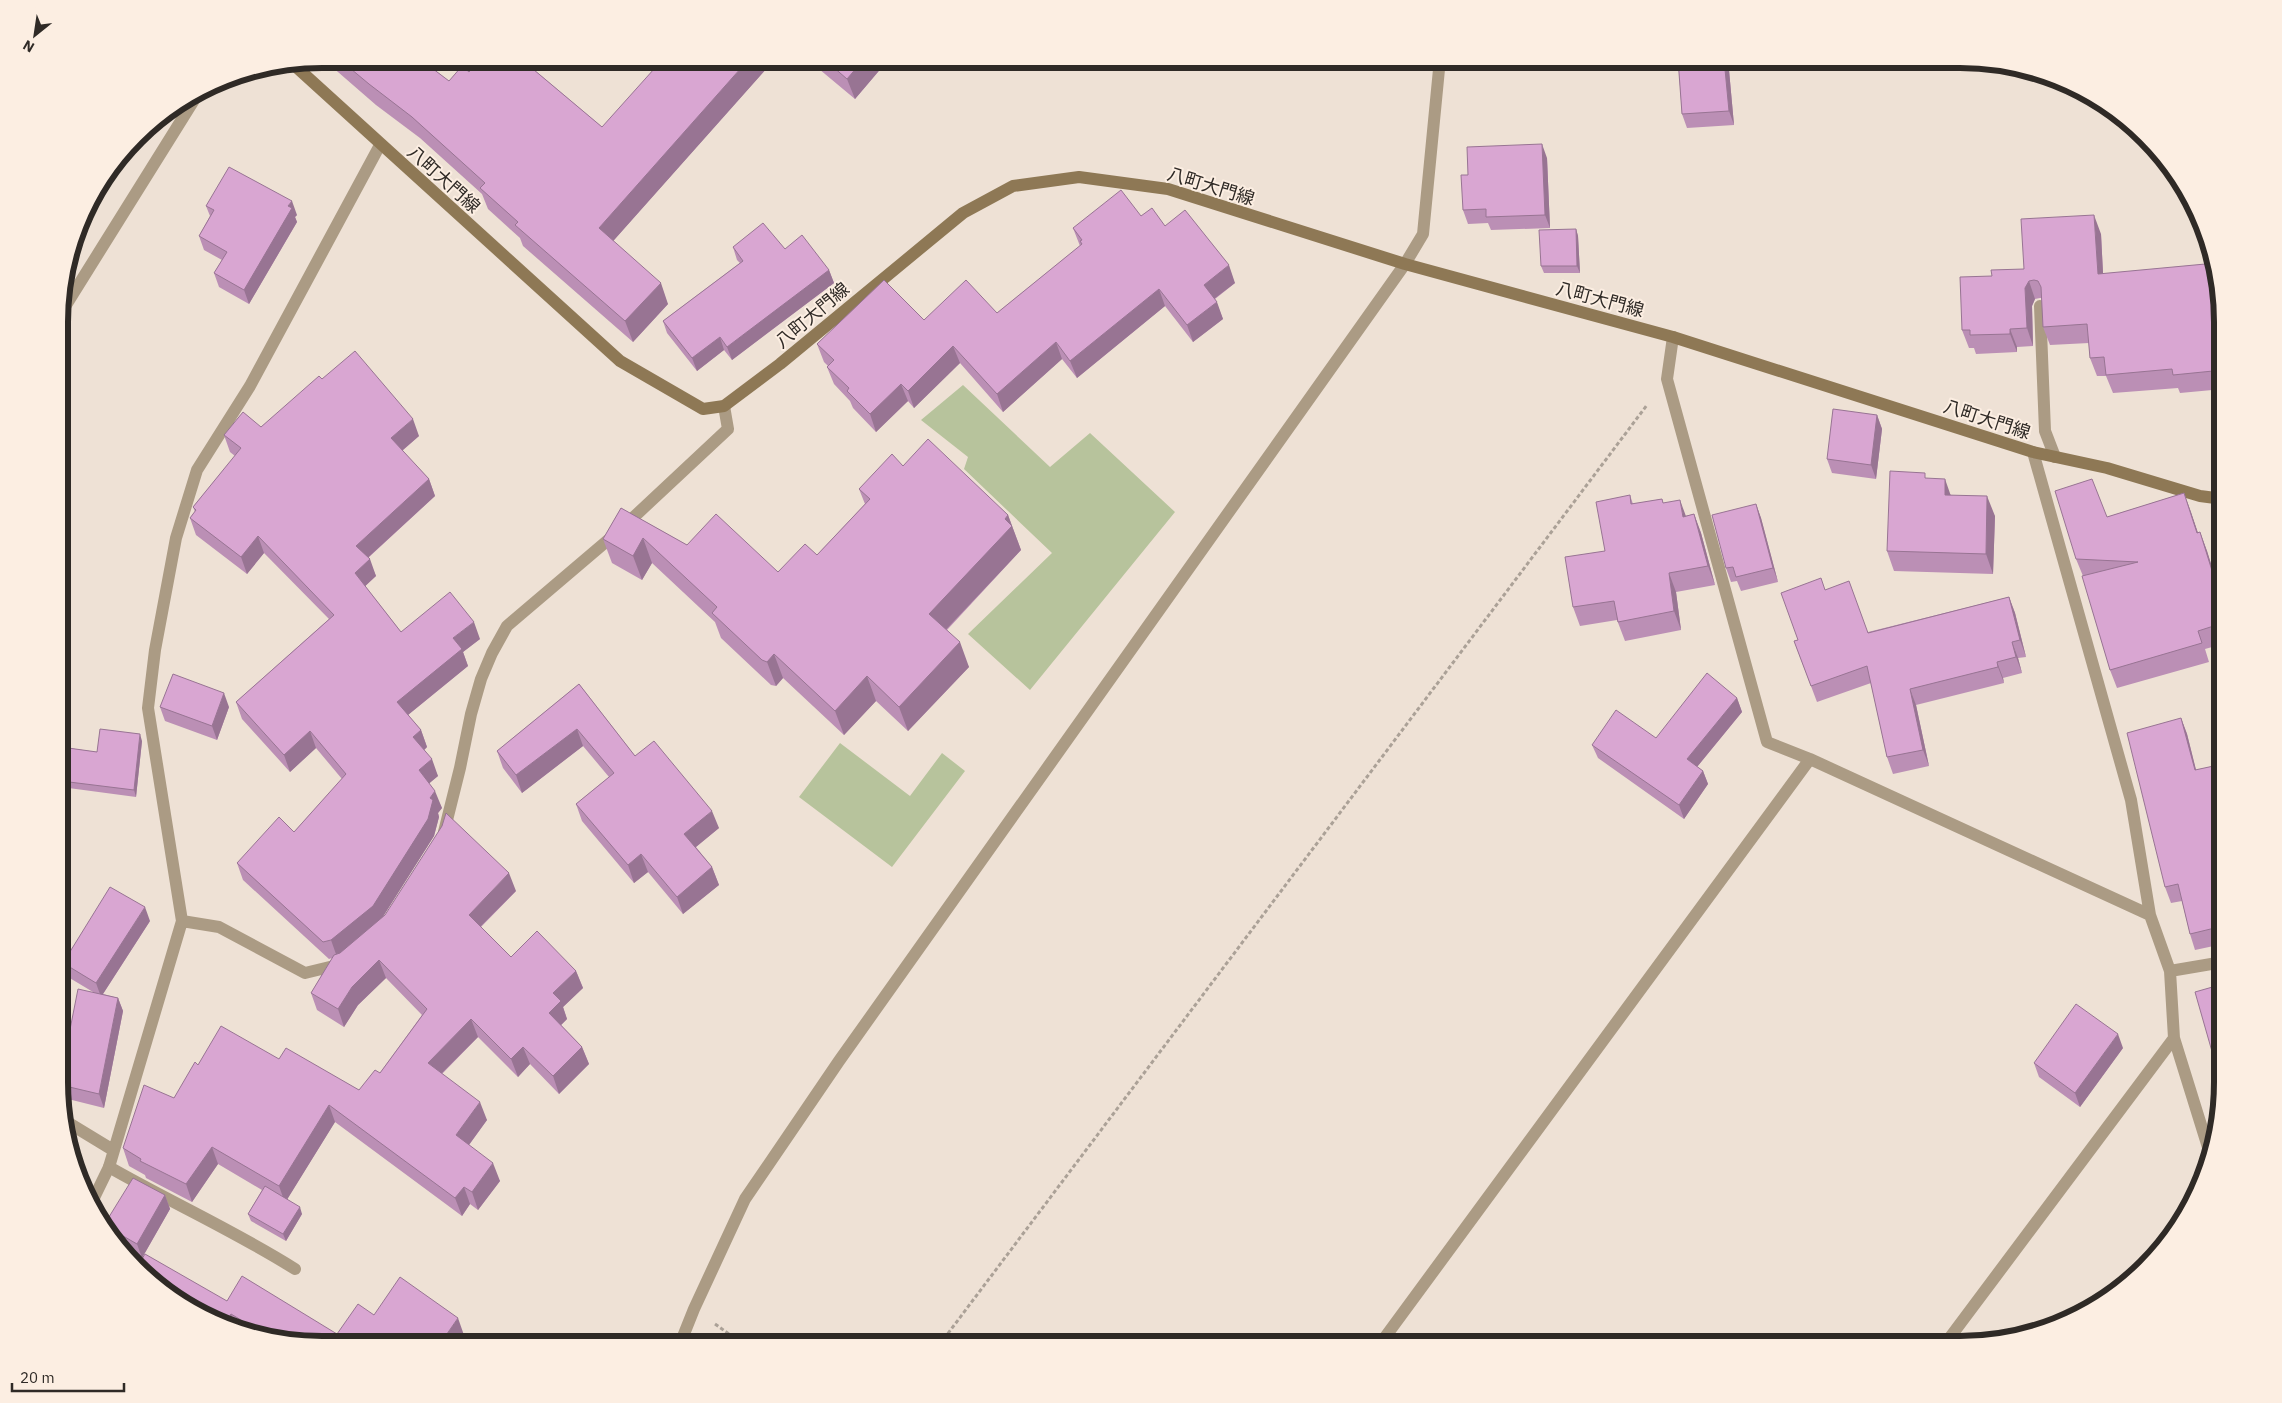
<svg xmlns="http://www.w3.org/2000/svg" width="2282" height="1403" font-family="'IBM Plex Sans','Noto Sans JP',sans-serif">
  <rect width="100%" height="100%" fill="#eee1d5"/>
  <path fill="#b7c39c" d="M963 385 1050 467 1090 433 1175 512 1030 690 968 634 1052 553 964 469 968 457 921 420Z
    M840 743 910 796 942 753 965 771 892 867 799 797Z"/>
  <g fill="none" stroke-linecap="round" stroke-linejoin="round">
    <path stroke="#aba197" stroke-width="3" stroke-dasharray="4 2.5" stroke-linecap="butt" d="M715 1324 743 1344
      M940 1344 1647 405"/>
    <path stroke="#ab9b84" stroke-width="12" d="M2040 306 2045 431 2055 457
      M109 1167C170 1202 235 1231 295 1269"/>
    <path stroke="#ab9b84" stroke-width="12" d="M61 313 199 92
      M1673 337 1667 379 1767 742 1810 759 2150 915
      M2033 452 2131 800 2150 915 2170 971 2174 1038 2211 1157
      M444 832 460 768 471 714 481 679 492 653 507 626 621 529 728 429 724 406
      M182 921 219 927 305 973 342 964
      M2170 971 2223 962
      M62 1119 113 1150
      M91 1204 109 1167 182 921 148 708 155 650 176 538 197 470 250 386 380 145
      M680 1344 694 1309 745 1199 839 1061 1405 264 1423 234 1440 59
      M1380 1344 1810 759
      M1945 1344 2174 1038"/>
    <path stroke="#8e7855" stroke-width="12" d="M293 64 620 361 703 409 724 406 780 364 963 213 1013 186 1079 177 1168 189 1405 264 1673 337 2033 452 2107 468 2200 496 2223 499"/>
  </g>
  <path fill="#bb8fb5" d="M323 59H420L449 81 469 72 526 63 602 127 775 59 613 241 668 304 633 342 523 246 520 238 488 209 482 194 420 138 376 105Z
    M807 59H889L855 99Z
    M1678 59H1728L1734 125 1687 128 1682 114Z
    M1547 158 1550 228 1491 230 1488 223 1468 224 1463 210 1468 175Z
    M206 206 297 215 295 217 297 222 249 304 219 287 214 273 222 260 204 250 199 236 210 216Z
    M1141 216 1165 226 1235 283 1215 299 1223 319 1193 342 1165 306 1077 378 1062 359 1003 412 960 363 914 408 908 401 876 432 853 408 850 401 834 384 827 367 828 366 824 362 817 344 924 320 997 313 1080 246 1073 228Z
    M1576 229 1578 236 1580 273H1544L1541 266Z
    M2101 234 2103 274 2223 304V389L2180 393 2178 388 2113 393 2106 376H2097L2090 358 2089 343 2050 345 2043 327 2042 298H2040L2035 299 2032 306 2033 346 2017 347V352L1976 354 1974 348H1969L1962 330 1992 276 2024 269Z
    M733 247 785 249 829 270 834 283 732 360 724 350 697 371 667 333 663 321 740 263 737 260Z
    M322 379 419 436 402 451 429 479 435 496 368 558 376 576 365 586 401 632 480 639 463 652 468 666 408 715 421 730 427 747 424 750 438 776 429 783 442 808 438 813 439 817 434 836 382 918 516 891 481 927 511 957 576 971 583 988 563 1007 567 1019 561 1025 582 1047 589 1064 559 1094 530 1064 518 1077 478 1037 442 1074 487 1120 469 1145 500 1181 478 1210 470 1204 462 1216 335 1122 287 1199 302 1214 286 1241 251 1221 248 1214 262 1190 218 1164 192 1202 146 1178 145 1175 129 1166 123 1148 174 1098 198 1065 279 1059 359 1090 380 1073 422 1015 386 978 358 1005 344 1027 317 1010 311 993 332 958 329 959 243 880 237 863 294 832 342 779 316 748 290 772 242 719 236 702 329 619 264 553 247 574 196 535 190 518 195 512 193 507 235 456 230 452 224 435 261 427Z
    M1877 415 1882 429 1876 479 1832 473 1827 459Z
    M903 466 1008 515 1021 550 947 630 969 667 908 731 876 701 844 735 783 678 776 686 771 685 721 638 715 622 652 563 642 580 612 563 603 539 621 508 687 545 778 572 817 555 865 504 859 489Z
    M1927 478 1951 495 1995 516 1993 574 1894 571 1887 551Z
    M2184 493 2198 533 2200 532 2207 551 2219 590 2223 589V644L2205 649 2209 662 2117 688 2110 670 2083 576 2076 559 2107 517Z
    M1630 495 1633 504 1662 499 1663 503 1685 516 1694 514 1701 533 1715 585 1676 592 1681 630 1625 641 1617 620 1580 626 1573 607 1605 551Z
    M1756 504 1761 518 1778 582 1741 591 1737 581 1731 582 1726 568Z
    M1825 590 1868 632 2009 597 2015 613 2026 657 2018 658 2022 673 2003 678 2004 683 1916 705 1929 766 1893 774 1887 757 1871 683 1817 702 1794 641 1798 640Z
    M579 684 635 756 719 828 696 847 712 867 719 885 683 914 648 872 634 883 582 821 576 804 609 777 583 746 522 793 503 768 497 751Z
    M1737 698 1742 712 1697 767 1703 771 1708 784 1684 819 1598 758 1592 745 1656 738Z
    M160 707H229L217 740 165 721Z
    M2181 718 2187 734 2196 770 2223 764V944L2195 950 2190 934 2182 901 2171 903 2165 887Z
    M142 741 136 797 61 787V747L97 752Z
    M150 921 103 994 118 998 123 1011 104 1108 64 1098 61 1090V1075L93 992 68 977 63 963Z
    M2223 984V1067L2218 1069 2213 1055Z
    M2123 1048 2080 1107 2039 1077 2034 1063Z
    M165 1195 170 1209 142 1258 120 1245 107 1231 104 1225Z
    M176 1300 227 1301 337 1334 374 1315 465 1338 461 1344H321L237 1330Z"/>
  <path fill="#987493" d="M749 59H775L607 248 599 228Z
    M864 59H889L855 99 847 79Z
    M1724 59H1728L1734 125 1729 111Z
    M151 122 135 145 134 142 148 124Z
    M1542 144 1547 158 1550 228 1545 215Z
    M292 201 297 215 295 217 297 222 249 304 244 290 288 206Z
    M2094 215 2101 234 2104 292 2098 274Z
    M1576 229 1578 236 1580 273 1577 266Z
    M1229 265 1235 283 1210 302 1204 285Z
    M829 270 834 283 732 360 727 347Z
    M2029 281 2035 299 2032 306 2033 346 2027 328 2025 288Z
    M661 283 668 304 633 342 625 321Z
    M1159 289 1165 306 1077 378 1070 361Z
    M1217 302 1223 319 1193 342 1187 325Z
    M2010 329 2017 347V352L2010 334Z
    M720 337 724 350 697 371 692 358Z
    M1056 342 1062 359 1003 412 997 394Z
    M953 346 960 363 914 408 908 391Z
    M901 384 908 401 876 432 870 414Z
    M1877 415 1882 429 1876 479 1871 465Z
    M413 419 419 436 397 455 391 438Z
    M429 479 435 496 362 563 356 546Z
    M1945 479 1952 499 1945 495Z
    M2184 493 2191 512 2204 551 2197 533Z
    M1987 496 1995 516 1993 574 1986 554Z
    M1680 500 1687 519 1683 517Z
    M1756 504 1761 518 1778 582 1773 568Z
    M1694 514 1701 533 1715 585 1708 566Z
    M1008 515 1021 550 938 638 929 614Z
    M2200 532 2207 551 2223 602 2218 590Z
    M258 536 264 553 247 574 241 557Z
    M643 538 652 563 642 580 633 556Z
    M370 559 376 576 361 590 355 573Z
    M1669 573 1676 592 1681 630 1674 611Z
    M2009 597 2015 613 2026 657 2020 640Z
    M474 622 480 639 463 652 468 666 403 719 397 702 453 638Z
    M960 642 969 667 908 731 899 707Z
    M2012 642 2018 658 2022 673 2016 657Z
    M774 654 783 678 776 686 767 662Z
    M1997 662 2003 678 2004 683 1998 667Z
    M867 676 876 701 844 735 835 711Z
    M1910 689 1916 705 1929 766 1923 750Z
    M224 693 229 707 217 740 212 726Z
    M1737 698 1742 712 1692 773 1687 759Z
    M2181 718 2187 734 2200 786 2195 770Z
    M577 729 583 746 522 793 516 775Z
    M421 730 427 747 420 754 413 737Z
    M310 731 316 748 290 772 284 755Z
    M140 734 142 741 136 797 134 790Z
    M432 759 438 776 425 787 419 770Z
    M1703 771 1708 784 1684 819 1679 805Z
    M435 791 442 808 438 813 439 817 434 836 379 923 337 957 331 940Z
    M712 811 719 828 691 851 684 834Z
    M641 854 648 872 634 883 628 865Z
    M712 867 719 885 683 914 677 897Z
    M509 873 516 891 475 932 469 915Z
    M145 907 150 921 101 997 96 983Z
    M379 960 386 978 358 1005 344 1027 338 1009 352 987Z
    M576 971 583 988 563 1007 567 1019 555 1031 549 1013 553 993Z
    M118 998 123 1011 104 1108 99 1094Z
    M471 1019 478 1037 434 1081 428 1063Z
    M2118 1034 2123 1048 2080 1107 2075 1093Z
    M523 1047 530 1064 518 1077 511 1059Z
    M582 1047 589 1064 559 1094 553 1076Z
    M480 1102 487 1120 463 1153 456 1135Z
    M329 1105 335 1122 285 1203 279 1186Z
    M212 1147 218 1164 192 1202 186 1184Z
    M493 1163 500 1181 478 1210 472 1192Z
    M464 1187 470 1204 462 1216 455 1198Z
    M165 1195 170 1209 142 1258 137 1244Z
    M300 1207 302 1214 286 1241 283 1234Z
    M231 1314 237 1330 224 1324Z
    M458 1318 465 1338 461 1344H444L442 1341Z"/>
  <path fill="#d9a6d2" stroke="#987493" d="M339 59H420L449 81 462 66 469 72 481 59H521L602 127 663 59H749L599 228 661 283 625 321 515 225 518 222 480 188 485 183 412 117 369 84Z
    M824 59H864L847 79Z
    M1678 59H1724L1729 111 1682 114Z
    M1542 144 1545 215 1486 217V209L1463 210 1461 175H1468L1467 147Z
    M229 167 292 201 288 206 292 208 244 290 214 273 227 252 199 236 214 210 206 206Z
    M1121 190 1141 216 1152 208 1165 226 1185 210 1229 265 1204 285 1217 302 1187 325 1159 289 1070 361 1056 342 997 394 953 346 908 391 901 384 870 414 847 391 849 388 827 367 834 360 817 344 884 280 924 320 966 280 997 313 1082 244 1080 241 1082 240 1073 228Z
    M2094 215 2098 274 2216 263 2223 304V370L2173 375 2172 369 2106 375 2104 357 2090 358 2087 324 2043 327 2041 287 2038 281 2034 280 2029 281 2025 288 2027 328 2010 329V334L1970 335V330H1962L1960 277 1992 276 1991 270 2024 269 2021 219Z
    M763 223 785 249 802 235 829 270 727 347 720 337 692 358 663 321 743 261 733 247Z
    M1576 229 1577 266H1541L1539 230Z
    M355 351 413 419 391 438 429 479 356 546 370 559 355 573 401 632 450 592 474 622 453 638 462 649 397 702 421 730 413 737 432 759 419 770 435 791 430 798 433 800 428 819 373 906 331 940 323 942 237 863 279 817 294 832 346 774 310 731 284 755 236 702 334 615 258 536 241 557 190 518 196 510 193 507 241 448 224 435 243 412 261 427 319 376 322 379Z
    M1833 409 1877 415 1871 465 1827 459Z
    M928 439 1008 515 1005 519 1012 526 929 614 960 642 899 707 867 676 835 711 774 654 767 662 762 660 712 613 717 607 643 538 633 556 603 539 621 508 687 545 716 514 778 572 805 544 817 555 870 499 859 489 892 454 903 466Z
    M1890 471 1925 473V478L1945 479V495L1987 496 1986 554 1887 551Z
    M2092 479 2107 517 2184 493 2197 533 2200 532 2218 590 2223 589V623L2198 631 2202 643 2110 670 2082 576 2138 562 2076 559 2055 491Z
    M1630 495 1631 504 1662 499 1663 503 1680 500 1683 517 1694 514 1708 566 1669 573 1674 611 1618 622 1614 601 1573 607 1565 557 1605 551 1596 502Z
    M1756 504 1773 568 1736 577 1733 567 1726 568 1712 515Z
    M1821 578 1825 590 1849 581 1868 633 2009 597 2020 640 2012 642 2016 657 1997 662 1998 667 1910 689 1923 750 1887 757 1867 666 1811 686 1794 641 1798 640 1781 593Z
    M1707 673 1737 698 1687 759 1703 771 1679 805 1592 745 1616 710 1656 738Z
    M173 674 224 693 212 726 160 707Z
    M579 684 635 756 654 741 712 811 684 834 712 867 677 897 641 854 628 865 576 804 614 773 577 729 516 775 497 751Z
    M2181 718 2195 770 2223 764V926L2190 934 2178 884 2165 887 2127 733Z
    M100 729 140 734 134 790 61 781V747L97 752Z
    M446 813 509 873 469 915 511 957 537 931 576 971 553 993 561 1001 549 1013 582 1047 553 1076 523 1047 511 1059 471 1019 428 1063 480 1102 456 1135 493 1163 472 1192 464 1187 455 1198 329 1105 279 1186 212 1147 186 1184 140 1161 141 1159 123 1148 144 1085 174 1098 195 1062 198 1065 221 1026 279 1059 286 1048 359 1090 375 1070 380 1073 427 1009 379 960 352 987 338 1009 311 993 334 955 340 953 385 915 442 826Z
    M110 887 145 907 96 983 63 963Z
    M2223 984V1052L2213 1055 2195 992Z
    M78 989 118 998 99 1094 61 1085V1075Z
    M2076 1004 2118 1034 2075 1093 2034 1063Z
    M133 1178 165 1195 137 1244 104 1225Z
    M265 1186 300 1207 283 1234 248 1214Z
    M145 1254 227 1301 242 1276 337 1334 358 1304 374 1315 400 1277 458 1318 442 1341 447 1344H321L266 1335 231 1314 224 1324 176 1300 139 1264Z"/>
  <g text-anchor="middle" dominant-baseline="central" stroke-width="4" stroke-linejoin="round" paint-order="stroke">
    <g font-size="18" fill="#2f2a26" stroke="#fceee2">
      <text transform="translate(444 179) rotate(42)">八町大門線</text>
      <text transform="translate(1211 186) rotate(17)">八町大門線</text>
      <text transform="translate(1600 299) rotate(15)">八町大門線</text>
      <text transform="translate(812 315) rotate(-40)">八町大門線</text>
      <text transform="translate(1987 419) rotate(18)">八町大門線</text>
    </g>
  </g>
  <path d="M0 0H2282V1403H0ZM322 68H1960A254 254 0 0 1 2214 322V1082A254 254 0 0 1 1960 1336H322A254 254 0 0 1 68 1082V322A254 254 0 0 1 322 68Z" fill="#fceee2" fill-rule="evenodd"/>
  <path fill="none" stroke="#2f2a26" stroke-width="6" d="M322 68H1960A254 254 0 0 1 2214 322V1082A254 254 0 0 1 1960 1336H322A254 254 0 0 1 68 1082V322A254 254 0 0 1 322 68Z"/>
  <g transform="translate(35 35) rotate(210)" stroke="#fceee2" stroke-width="4" paint-order="stroke">
  <path d="M0-4L9 19L0 12L-9 19Z" fill="#2f2a26"/>
  <text y="-8" font-size="14" font-weight="bold" text-anchor="middle" fill="#2f2a26">N</text>
  </g>
  <path d="M12 1383v8h112v-8" fill="none" stroke="#2f2a26" stroke-width="2.5"/>
  <text x="20" y="1383" font-size="15" fill="#2f2a26" stroke="#fceee2" stroke-width="4" paint-order="stroke">20 m</text>
</svg>
